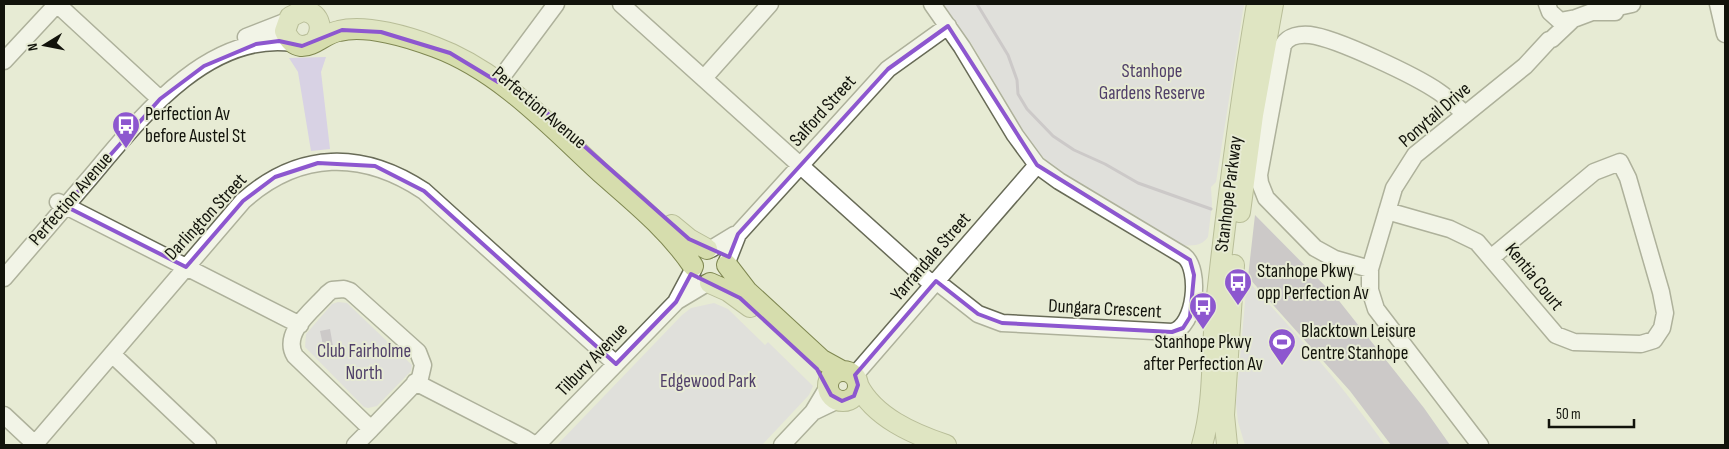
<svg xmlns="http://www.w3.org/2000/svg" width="1729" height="449" font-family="'Sofia Sans Condensed',sans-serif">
  <rect width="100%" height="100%" fill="#e7ebd4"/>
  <path fill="#d8d2e4" d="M941 4H1244L1216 182 1211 187 1212 204 1208 237C1201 247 1192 245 1181 246L1055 169 1032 146 971 43 966 40Z
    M326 57 321 72 330 149 311 151 298 72 289 58Z
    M1247 280C1296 333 1343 386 1385 445H1245L1238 422 1236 403Z
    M338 302 347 303 412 365 411 371 377 406 368 408 364 407 305 347 306 334 332 304Z
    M714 303 728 309 765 345 768 342 813 386 809 395 762 445H557L682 315 691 308Z"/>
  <path fill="#aaa0bb" d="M1255 215 1336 297 1424 408 1450 445H1391L1350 391 1248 277Z
    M330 329 334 352 325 354 320 331Z"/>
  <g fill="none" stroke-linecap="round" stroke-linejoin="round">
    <path stroke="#aaa0bb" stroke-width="3" d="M977 4 1008 55 1017 80 1018 94 1027 109 1053 136 1074 150 1105 164 1138 183 1211 209"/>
    <g stroke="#686b57" stroke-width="19">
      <path id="minor" d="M57 4 160 99
        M621 4 933 285
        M932 4 962 47 1015 135 1037 165 1059 181 1184 256C1201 269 1196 327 1172 332L1002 323 978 314 936 281
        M1547 4 1550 12 1560 21 1576 18
        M1718 4 1725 34
        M1576 18 1592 12H1615L1618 7 1632 4
        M246 37 287 21
        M4 61 57 4
        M704 78 770 4
        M498 82 556 4
        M58 202 300 325
        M1387 211 1450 229 1477 242 1556 335 1574 342 1641 344 1654 340 1662 328 1665 313 1661 292 1628 178 1620 162 1594 172 1492 257
        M711 249 734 235 738 234
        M727 262 738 234 888 69 948 26
        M1370 269 1335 259 1315 248 1266 198 1260 183 1259 175 1283 45C1288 36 1300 34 1310 35 1336 38 1416 76 1439 92 1448 98 1457 107 1465 114
        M4 278C32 245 60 213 88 180 138 121 206 31 293 43
        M344 289 350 291 418 352 423 365 420 378 371 429 295 356C281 333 313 310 327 294L332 290Z
        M677 301 707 283
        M113 355 208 445
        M854 376 1037 165
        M415 382 524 438 535 445
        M813 412 838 400
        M4 415 36 445
        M35 444 243 201C299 151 362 150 424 191L616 364
        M355 445 371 429
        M537 445 676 302 693 270
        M782 445 813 412 828 387
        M1480 445 1376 309 1370 290V269L1394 188 1415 155 1525 66 1549 40 1552 39 1571 21"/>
    </g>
    <g stroke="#7f8751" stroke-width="22">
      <path id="major" d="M316 40C324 27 319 12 302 11L290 17 285 31C288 38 292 45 301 46 313 47 326 33 339 31 366 24 409 37 435 47 500 71 550 126 600 172 633 201 668 229 693 266
        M1240 212 1253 115 1273 4
        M672 225 689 239 707 249
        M727 265 747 291 822 360 842 371
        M710 283 728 291 750 307
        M828 386a15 15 0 1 1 30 0a15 15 0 1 1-30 0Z
        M858 385C874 417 913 434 946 445
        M1202 445C1215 401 1211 351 1216 305 1227 204 1240 104 1257 4
        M1227 445 1224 415 1234 265"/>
    </g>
    <use href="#minor" stroke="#fff" stroke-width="16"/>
    <use href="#major" stroke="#d6ddad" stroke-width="20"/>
  </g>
  <path d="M0 0H1729V449H0ZM948 26 1037 165 1190 260 1194 275 1190 317 1183 328 1172 332 1002 323 978 314 936 281 855 375 858 385 854 396 842 401 831 395 817 369 740 298 691 274 676 302 616 364 424 191 375 166 318 163 275 177 243 201 186 267 65 206 160 99 204 66 256 44 279 41 302 46 342 30 381 32 450 53 498 82 504 75 689 239 729 257 738 234 888 69Z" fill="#e7ebd4" fill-opacity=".55" fill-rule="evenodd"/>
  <path fill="none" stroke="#8d57cf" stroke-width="4" stroke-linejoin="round" d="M948 26 1037 165 1190 260 1194 275 1190 317 1183 328 1172 332 1002 323 978 314 936 281 855 375 858 385 854 396 842 401 831 395 817 369 740 298 691 274 676 302 616 364 424 191 375 166 318 163 275 177 243 201 186 267 65 206 160 99 204 66 256 44 279 41 302 46 342 30 381 32 450 53 498 82 504 75 689 239 729 257 738 234 888 69Z"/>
  <defs>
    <g id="bus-pin" transform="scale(1.4375)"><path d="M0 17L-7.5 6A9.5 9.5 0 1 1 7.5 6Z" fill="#8d57cf" stroke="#e7ebd4"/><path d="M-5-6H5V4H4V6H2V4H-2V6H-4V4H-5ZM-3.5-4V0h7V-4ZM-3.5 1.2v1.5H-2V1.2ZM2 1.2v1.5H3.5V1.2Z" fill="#fff"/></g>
    <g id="stadium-pin" transform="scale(1.4375)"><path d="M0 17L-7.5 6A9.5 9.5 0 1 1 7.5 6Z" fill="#8d57cf" stroke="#e7ebd4"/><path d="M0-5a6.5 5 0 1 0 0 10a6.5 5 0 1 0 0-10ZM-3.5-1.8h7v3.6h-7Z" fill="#fff"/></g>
  </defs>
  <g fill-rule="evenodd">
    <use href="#bus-pin" x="126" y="125"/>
    <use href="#bus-pin" x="1238" y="282"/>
    <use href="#bus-pin" x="1203" y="306"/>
    <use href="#stadium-pin" x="1282" y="342"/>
  </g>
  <g text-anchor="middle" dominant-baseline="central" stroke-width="4" stroke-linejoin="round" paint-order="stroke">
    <g font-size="19" fill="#503f69" stroke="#e7ebd4">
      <text x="1152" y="71">Stanhope<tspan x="1152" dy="22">Gardens Reserve</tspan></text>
      <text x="364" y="351">Club Fairholme<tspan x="364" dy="22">North</tspan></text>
      <text x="708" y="381">Edgewood Park</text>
    </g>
    <g font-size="19" fill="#12130b" stroke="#e7ebd4">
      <text transform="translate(539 108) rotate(40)">Perfection Avenue</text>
      <text transform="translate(823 111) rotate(-48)">Salford Street</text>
      <text transform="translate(1435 115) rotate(-41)">Ponytail Drive</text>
      <text transform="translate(1229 194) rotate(-83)">Stanhope Parkway</text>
      <text transform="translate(71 199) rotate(-49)">Perfection Avenue</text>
      <text transform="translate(206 217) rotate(-47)">Darlington Street</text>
      <text transform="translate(931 257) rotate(-49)">Yarrandale Street</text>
      <text transform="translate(1534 277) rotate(51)">Kentia Court</text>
      <text transform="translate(1105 309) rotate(3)">Dungara Crescent</text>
      <text transform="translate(592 360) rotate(-46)">Tilbury Avenue</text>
    </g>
    <g font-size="19" fill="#12130b" stroke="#e7ebd4" text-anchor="start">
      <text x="145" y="114">Perfection Av<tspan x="145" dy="22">before Austel St</tspan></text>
      <text x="1257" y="271">Stanhope Pkwy<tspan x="1257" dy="22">opp Perfection Av</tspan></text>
      <text x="1301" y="331">Blacktown Leisure<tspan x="1301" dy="22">Centre Stanhope</tspan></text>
      <text x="1203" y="342" text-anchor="middle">Stanhope Pkwy<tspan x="1203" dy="22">after Perfection Av</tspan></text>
    </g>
  </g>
  <rect width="1729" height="449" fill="none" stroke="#12130b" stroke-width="10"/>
  <g transform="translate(45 45) rotate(260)" stroke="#e7ebd4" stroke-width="4" paint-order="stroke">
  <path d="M0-4L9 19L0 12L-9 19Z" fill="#12130b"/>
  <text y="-8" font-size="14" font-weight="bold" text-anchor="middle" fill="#12130b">N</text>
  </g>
  <path d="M1549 419v8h85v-8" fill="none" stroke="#12130b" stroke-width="2.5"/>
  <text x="1556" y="419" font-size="15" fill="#12130b" stroke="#e7ebd4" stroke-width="4" paint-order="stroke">50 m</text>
</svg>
